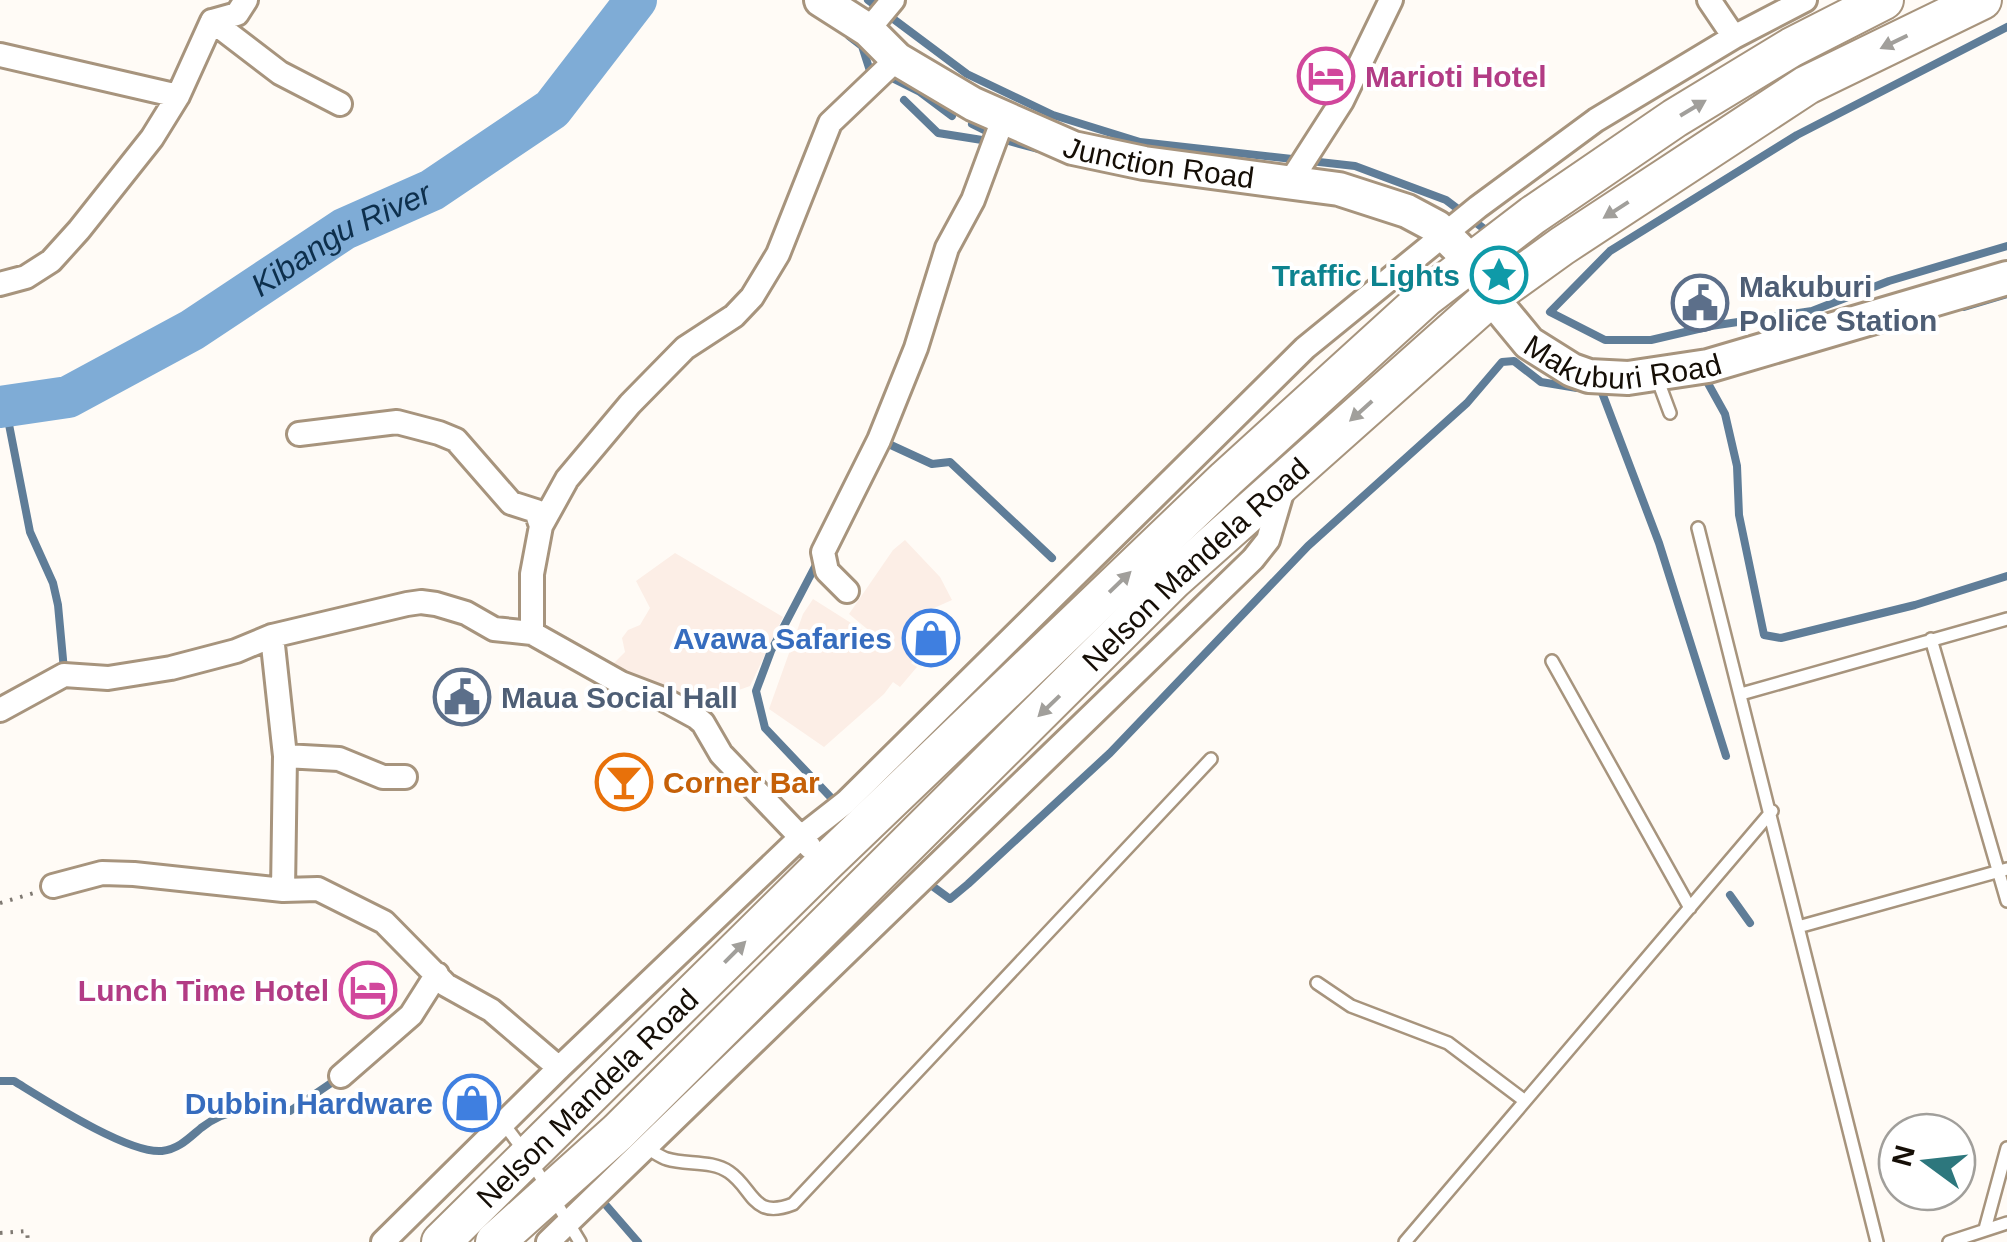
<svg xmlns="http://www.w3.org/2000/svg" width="2007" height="1242" font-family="Helvetica,sans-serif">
  <rect width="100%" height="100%" fill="#fffbf6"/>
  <path fill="#fceee6" d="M905 540 940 577 952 600 925 612 906 636 922 649 911 663 917 667 900 687 893 682 884 694 824 747 769 709 803 614 813 599 889 647 849 614 893 550Z
    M675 553 783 617 750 686 686 709 611 666 625 652 622 638 628 630 640 625 650 608 636 581Z"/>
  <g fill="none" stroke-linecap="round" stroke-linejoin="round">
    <path stroke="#5f7d98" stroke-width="8" d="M868 0 967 74 1053 115 1140 142 1355 166 1446 200 1487 231 1490 229
      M2007 27 1797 135 1610 251 1550 312 1605 340H1651L1711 326 1812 311 1889 281 2007 246
      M849 36 862 46 871 74
      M894 79 920 92 952 116
      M904 100 938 133 982 140 988 146
      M972 124 988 132
      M1005 140 1038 149
      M1964 307 2007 294
      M1705 378 1725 414 1737 466 1739 515 1764 635 1781 638 1915 605 2007 576
      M1601 390 1659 543 1726 756
      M5 404 30 532 53 583 58 605 64 670
      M880 440 932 464 950 462 1052 558
      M819 559 771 651 756 691 765 728 838 805
      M924 880 950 899 968 884 1110 753 1308 546 1467 403 1502 362 1514 361 1541 382 1577 388
      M1730 895 1750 923
      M0 1081H14C45 1100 128 1154 162 1151 179 1149 189 1138 201 1128 229 1106 257 1108 290 1111L340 1077
      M598 1196 638 1242"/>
    <path stroke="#7facd6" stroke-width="42" id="s1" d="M0 407 68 397 192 330 344 229 432 190 552 109 636 0"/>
    <g stroke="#a7947d" stroke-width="16">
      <path id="lane" d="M1657 378 1670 413
        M1698 528 1877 1242
        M1931 639 2007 901
        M1552 661 1690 908
        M1741 694 2007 619
        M1798 927 2007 869
        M1317 983 1351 1006 1448 1043 1525 1101
        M503 1123 528 1156 580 1242
        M646 1148C653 1151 660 1157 667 1159 686 1165 712 1160 729 1172 754 1189 752 1220 793 1204L1211 759
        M1985 1229 2007 1148
        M1405 1242 1772 811
        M1949 1242 2007 1223"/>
    </g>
    <g stroke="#a7947d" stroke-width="28">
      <path id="street" d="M1709 0 1734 37
        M212 21 280 73 340 104
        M868 30 893 0
        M0 55 178 96
        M1290 182 1342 101 1391 0
        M0 284 26 277 51 261 79 230 152 138 178 96 212 21 237 14 246 0
        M299 434 397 422 439 433 456 440 511 503 536 511 541 526
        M847 591 827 571 823 552 879 440 916 348 947 248 973 200 1003 119
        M532 633V574L541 526 567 479 630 404 685 348 734 316 752 297 778 254 830 123 897 59
        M272 636 285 756 283 890
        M0 710 64 675 108 678 171 668 236 651 272 636 407 604 421 602 436 604 466 613 494 629 532 633 621 683 663 699 696 717 703 723 721 754 810 847
        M285 756 339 759 383 777H405
        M53 886 102 873 134 874 283 890 318 889 384 922 446 985 491 1010 559 1068
        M341 1076 411 1015 437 974
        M383 1242 559 1068 800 838 846 802 1305 348 1478 207 1596 120 1734 37 1805 0
        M548 1242 1253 559 1268 540 1284 486"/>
    </g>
    <g stroke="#a7947d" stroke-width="38">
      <g id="secondary">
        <path id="s2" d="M821 0 868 30 897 59 973 104 1073 148 1144 163 1339 189 1407 211 1437 227 1473 263 1491 297 1529 343 1572 370 1589 376 1628 378 1708 366 2007 278"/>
      </g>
    </g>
    <g stroke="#a7947d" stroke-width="42">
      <g id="primary">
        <path id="s3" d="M441 1242 826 862 1226 479 1426 297 1533 215 1675 118 1792 47 1884 0"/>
        <path id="s4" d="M495 1242 618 1132 1173 580 1491 297 1562 246 1807 85 1982 0"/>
      </g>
    </g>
    <path stroke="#7f7972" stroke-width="4" stroke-dasharray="2.5 8" stroke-linecap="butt" d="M0 903 34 893
      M0 1233 27 1231 28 1242"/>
    <use href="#lane" stroke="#fff" stroke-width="11"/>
    <use href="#street" stroke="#fff" stroke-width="22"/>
    <use href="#secondary" stroke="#fff" stroke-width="32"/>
    <use href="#primary" stroke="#fff" stroke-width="38"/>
  </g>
  <defs><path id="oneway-solid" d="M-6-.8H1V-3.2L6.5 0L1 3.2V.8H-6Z" transform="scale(2.5)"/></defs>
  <g fill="#a19f9b">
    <use href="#oneway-solid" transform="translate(1894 42) rotate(154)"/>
    <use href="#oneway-solid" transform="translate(1693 108) rotate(-31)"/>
    <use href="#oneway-solid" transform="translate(1616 210) rotate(147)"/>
    <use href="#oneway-solid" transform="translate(1361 411) rotate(138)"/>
    <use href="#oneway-solid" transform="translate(1120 582) rotate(-44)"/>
    <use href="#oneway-solid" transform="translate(1049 706) rotate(136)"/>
    <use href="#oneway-solid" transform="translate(735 952) rotate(-45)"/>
  </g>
  <defs>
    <g id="hotel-ring" transform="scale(2.875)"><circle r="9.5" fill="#fff" stroke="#d1479c" stroke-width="1.5"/><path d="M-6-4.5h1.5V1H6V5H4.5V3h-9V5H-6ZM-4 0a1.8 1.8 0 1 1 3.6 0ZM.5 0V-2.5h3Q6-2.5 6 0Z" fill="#d1479c"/></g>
    <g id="sight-ring" transform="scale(2.875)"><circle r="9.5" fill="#fff" stroke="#0f9aa8" stroke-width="1.5"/><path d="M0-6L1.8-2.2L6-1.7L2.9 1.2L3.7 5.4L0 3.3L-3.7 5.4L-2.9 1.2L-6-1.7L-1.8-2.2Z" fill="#0f9aa8"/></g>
    <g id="civic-ring" transform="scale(2.875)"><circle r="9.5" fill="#fff" stroke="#5c6f8a" stroke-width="1.5"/><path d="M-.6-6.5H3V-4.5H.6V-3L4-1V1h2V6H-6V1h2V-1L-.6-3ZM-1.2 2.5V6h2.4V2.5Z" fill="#5c6f8a"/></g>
    <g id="shop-ring" transform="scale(2.875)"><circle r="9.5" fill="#fff" stroke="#3f7fe0" stroke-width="1.5"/><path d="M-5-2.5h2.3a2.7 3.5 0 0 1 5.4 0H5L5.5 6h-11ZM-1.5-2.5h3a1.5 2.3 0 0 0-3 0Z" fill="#3f7fe0"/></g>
    <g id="bar-ring" transform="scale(2.875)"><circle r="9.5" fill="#fff" stroke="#e8710a" stroke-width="1.5"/><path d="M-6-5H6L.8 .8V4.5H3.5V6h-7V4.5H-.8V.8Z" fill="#e8710a"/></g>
  </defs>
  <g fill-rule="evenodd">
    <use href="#hotel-ring" x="1326" y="76"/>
    <use href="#sight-ring" x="1499" y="275"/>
    <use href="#civic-ring" x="1700" y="303"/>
    <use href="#shop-ring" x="931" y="638"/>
    <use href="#civic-ring" x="462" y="697"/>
    <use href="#bar-ring" x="624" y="782"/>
    <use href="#hotel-ring" x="368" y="990"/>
    <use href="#shop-ring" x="472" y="1103"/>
  </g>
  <g text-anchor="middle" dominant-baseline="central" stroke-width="8" stroke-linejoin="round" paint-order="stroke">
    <g font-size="30" font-weight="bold" fill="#b23c85" stroke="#fff" text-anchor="start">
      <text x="1365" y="76">Marioti Hotel</text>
      <text x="329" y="990" text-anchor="end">Lunch Time Hotel</text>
    </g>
    <g font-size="30" fill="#150e06" stroke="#fff">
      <text stroke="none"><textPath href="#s2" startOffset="382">Junction Road</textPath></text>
      <text stroke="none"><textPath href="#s2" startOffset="918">Makuburi Road</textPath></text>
      <text stroke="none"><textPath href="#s4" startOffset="975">Nelson Mandela Road</textPath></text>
      <text stroke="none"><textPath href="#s3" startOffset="205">Nelson Mandela Road</textPath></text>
    </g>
    <g font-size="30" font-weight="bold" fill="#0d838f" stroke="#fff" text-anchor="end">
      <text x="1460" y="275">Traffic Lights</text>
    </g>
    <g font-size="30" font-weight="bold" fill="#4e5e75" stroke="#fff" text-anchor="start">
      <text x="1739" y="286">Makuburi<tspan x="1739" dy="34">Police Station</tspan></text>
      <text x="501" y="697">Maua Social Hall</text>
    </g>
    <g font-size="30" font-weight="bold" fill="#366cbe" stroke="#fff" text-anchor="end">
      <text x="892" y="638">Avawa Safaries</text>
      <text x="433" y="1103">Dubbin Hardware</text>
    </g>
    <g font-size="30" font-weight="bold" fill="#c56008" stroke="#fff" text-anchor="start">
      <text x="663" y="782">Corner Bar</text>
    </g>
    <g font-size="32" font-style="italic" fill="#0d2f4c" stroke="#fff">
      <text stroke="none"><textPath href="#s1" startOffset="385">Kibangu River</textPath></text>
    </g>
  </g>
  <g transform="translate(1927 1162) rotate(285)"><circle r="48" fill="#ffffff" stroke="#a19f9b" stroke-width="2.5"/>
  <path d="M0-8L18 38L0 25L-18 38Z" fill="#2d777d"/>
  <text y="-15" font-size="28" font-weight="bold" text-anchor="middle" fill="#150e06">N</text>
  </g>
</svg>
